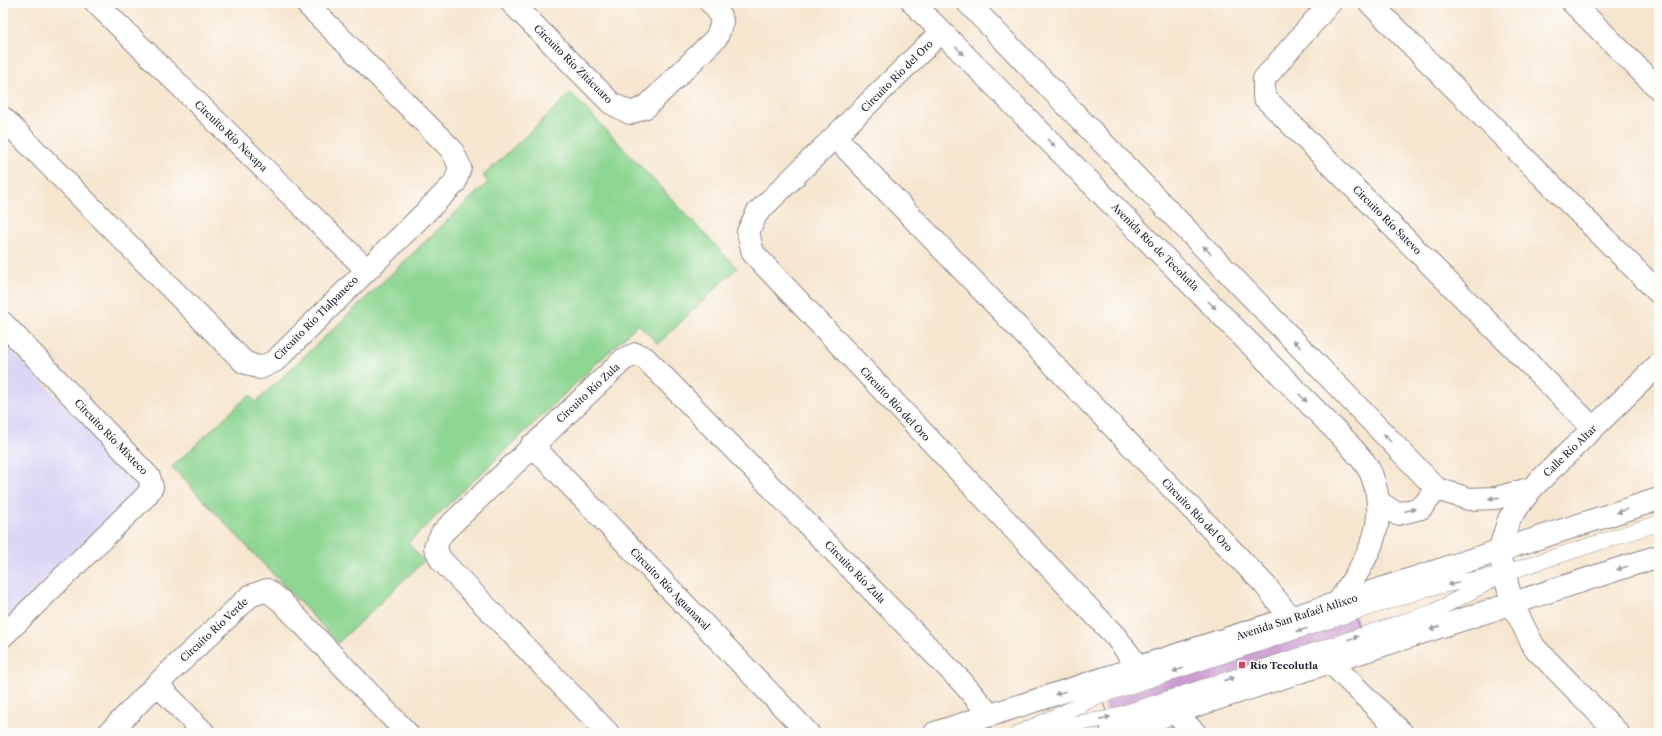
<svg xmlns="http://www.w3.org/2000/svg" width="1662" height="736" font-family="'Libre Caslon Text',serif">
  <rect width="100%" height="100%" fill="#fdfcf7"/>
  <filter id="ink" filterUnits="userSpaceOnUse"><feTurbulence type="fractalNoise" baseFrequency=".025" numOctaves="2"/><feDisplacementMap in="SourceGraphic" scale="8" xChannelSelector="R" yChannelSelector="G"/><feConvolveMatrix kernelMatrix="1 2 1 2 8 2 1 2 1" color-interpolation-filters="sRGB"/></filter>
  <filter id="wash" filterUnits="userSpaceOnUse"><feTurbulence type="fractalNoise" baseFrequency=".012" numOctaves="4" result="noise"/><feDisplacementMap in="SourceGraphic" scale="16" xChannelSelector="R" yChannelSelector="G"/><feGaussianBlur stdDeviation="0.9" result="paint"/><feColorMatrix in="noise" values="0 0 0 0 0 0 0 0 0 0 0 0 0 0 0 0 0 1.4 0 .05"/><feComposite in="paint" operator="in"/></filter>
  <g filter="url(#wash)">
    <rect width="100%" height="100%" fill="#f6e5cf"/>
    <path fill="#dcd5f6" d="M3 342 144 486 3 620Z"/>
    <path fill="#8dd692" stroke="#587c66" d="M571 93 737 268 658 344 638 324 408 543 424 561 338 643 172 467 249 395 256 402 488 182 483 176Z"/>
    <g id="blocks">
      <path fill="#c999cf" d="M1355 613 1363 638 1106 712 1103 701Z"/>
    </g>
  </g>
  <g filter="url(#ink)">
    <use href="#blocks" fill-opacity="0" stroke="#8c8485" stroke-width="1"/>
    <g fill="none" stroke-linecap="round" stroke-linejoin="round">
      <g stroke="#8c8485" stroke-width="16">
        <path id="lane" d="M1042 728 1106 719 1433 612 1491 581
          M1019 733 1099 696 1426 589 1505 573 1659 523"/>
      </g>
      <g stroke="#8c8485" stroke-width="24">
        <path id="street" d="M96 3 366 269
          M512 3 611 103 630 113 646 107 717 37 722 21 716 7 711 3
          M1330 3 1264 79V97L1593 428
          M1370 3 1659 293
          M1573 3 1659 89
          M941 32 757 213 748 232 753 253 1116 637 1139 668
          M3 118 244 362 260 368 275 361 455 183 460 167 452 150 306 3
          M835 137 1265 585 1291 619
          M3 323 149 477 152 487 146 496 3 636
          M532 445 808 733
          M1379 502 1397 514 1421 508 1437 489
          M1330 662 1402 733
          M157 684 204 733
          M1174 712 1195 733
          M109 733 157 684 250 596 267 590 281 601 407 733
          M608 733 441 560 435 547 442 533 624 359 636 354 645 358 963 683 990 715
          M1618 733 1534 647 1512 603 1499 551 1509 519 1532 488 1659 364"/>
      </g>
      <g stroke="#8c8485" stroke-width="24">
        <path id="secondary" d="M913 3 1347 442C1355 452 1368 464 1372 476 1391 527 1364 563 1337 604
          M968 3 1437 489 1469 499 1496 498 1532 488"/>
      </g>
      <g stroke="#8c8485" stroke-width="24">
        <path id="primary" d="M935 733 1659 499
          M1111 733 1659 556"/>
      </g>
      <use href="#lane" stroke="#fff" stroke-width="15"/>
      <use href="#street" stroke="#fff" stroke-width="22"/>
      <use href="#secondary" stroke="#fff" stroke-width="22"/>
      <use href="#primary" stroke="#fff" stroke-width="22"/>
    </g>
    <defs><path id="oneway-solid" d="M-6-.8H1V-3.2L6.5 0L1 3.2V.8H-6Z"/></defs>
    <g fill="#9c9ca7">
      <use href="#oneway-solid" transform="translate(960 51) rotate(45)"/>
      <use href="#oneway-solid" transform="translate(1051 143) rotate(45)"/>
      <use href="#oneway-solid" transform="translate(1207 250) rotate(-134)"/>
      <use href="#oneway-solid" transform="translate(1212 305) rotate(45)"/>
      <use href="#oneway-solid" transform="translate(1297 344) rotate(-134)"/>
      <use href="#oneway-solid" transform="translate(1303 398) rotate(45)"/>
      <use href="#oneway-solid" transform="translate(1387 438) rotate(-134)"/>
      <use href="#oneway-solid" transform="translate(1494 498) rotate(173)"/>
      <use href="#oneway-solid" transform="translate(1410 510) rotate(-14)"/>
      <use href="#oneway-solid" transform="translate(1622 511) rotate(162)"/>
      <use href="#oneway-solid" transform="translate(1622 568) rotate(162)"/>
      <use href="#oneway-solid" transform="translate(1453 584) rotate(168)"/>
      <use href="#oneway-solid" transform="translate(1435 628) rotate(162)"/>
      <use href="#oneway-solid" transform="translate(1302 630) rotate(162)"/>
      <use href="#oneway-solid" transform="translate(1353 638) rotate(-18)"/>
      <use href="#oneway-solid" transform="translate(1178 670) rotate(162)"/>
      <use href="#oneway-solid" transform="translate(1229 679) rotate(-18)"/>
      <use href="#oneway-solid" transform="translate(1060 693) rotate(163)"/>
      <use href="#oneway-solid" transform="translate(1105 718) rotate(-13)"/>
    </g>
  </g>
  <rect fill="#d1495b" stroke="#fdfcf7" stroke-width="1.5" x="1238" y="661" width="8" height="8" rx="2"/>
  <g text-anchor="middle" dominant-baseline="central" stroke-width="3" stroke-linejoin="round" paint-order="stroke">
    <g font-size="10" fill="#22223b" stroke="#fdfcf7">
      <text transform="translate(573 64) rotate(45)">Circuito Río Zitácuaro</text>
      <text transform="translate(897 76) rotate(-45)">Circuito Río del Oro</text>
      <text transform="translate(231 136) rotate(44)">Circuito Río Nexapa</text>
      <text transform="translate(1387 220) rotate(45)">Circuito Río Satevo</text>
      <text transform="translate(1155 247) rotate(45)">Avenida Río de Tecolutla</text>
      <text transform="translate(316 318) rotate(-45)">Circuito Río Tlalpaneco</text>
      <text transform="translate(588 393) rotate(-43)">Circuito Río Zula</text>
      <text transform="translate(895 404) rotate(47)">Circuito Río del Oro</text>
      <text transform="translate(111 437) rotate(46)">Circuito Río Mixteco</text>
      <text transform="translate(1570 451) rotate(-44)">Calle Río Altar</text>
      <text transform="translate(1197 515) rotate(46)">Circuito Río del Oro</text>
      <text transform="translate(855 572) rotate(46)">Circuito Río Zula</text>
      <text transform="translate(670 589) rotate(46)">Circuito Río Aguanaval</text>
      <text transform="translate(1297 617) rotate(-18)">Avenida San Rafaél Atlixco</text>
      <text transform="translate(214 630) rotate(-43)">Circuito Río Verde</text>
    </g>
    <g font-size="10" font-weight="bold" fill="#22223b" stroke="#fdfcf7" text-anchor="start">
      <text x="1250" y="665">Río Tecolutla</text>
    </g>
  </g>
  <rect width="1662" height="736" fill="none" stroke="#fdfcf7" stroke-width="16"/>
</svg>
